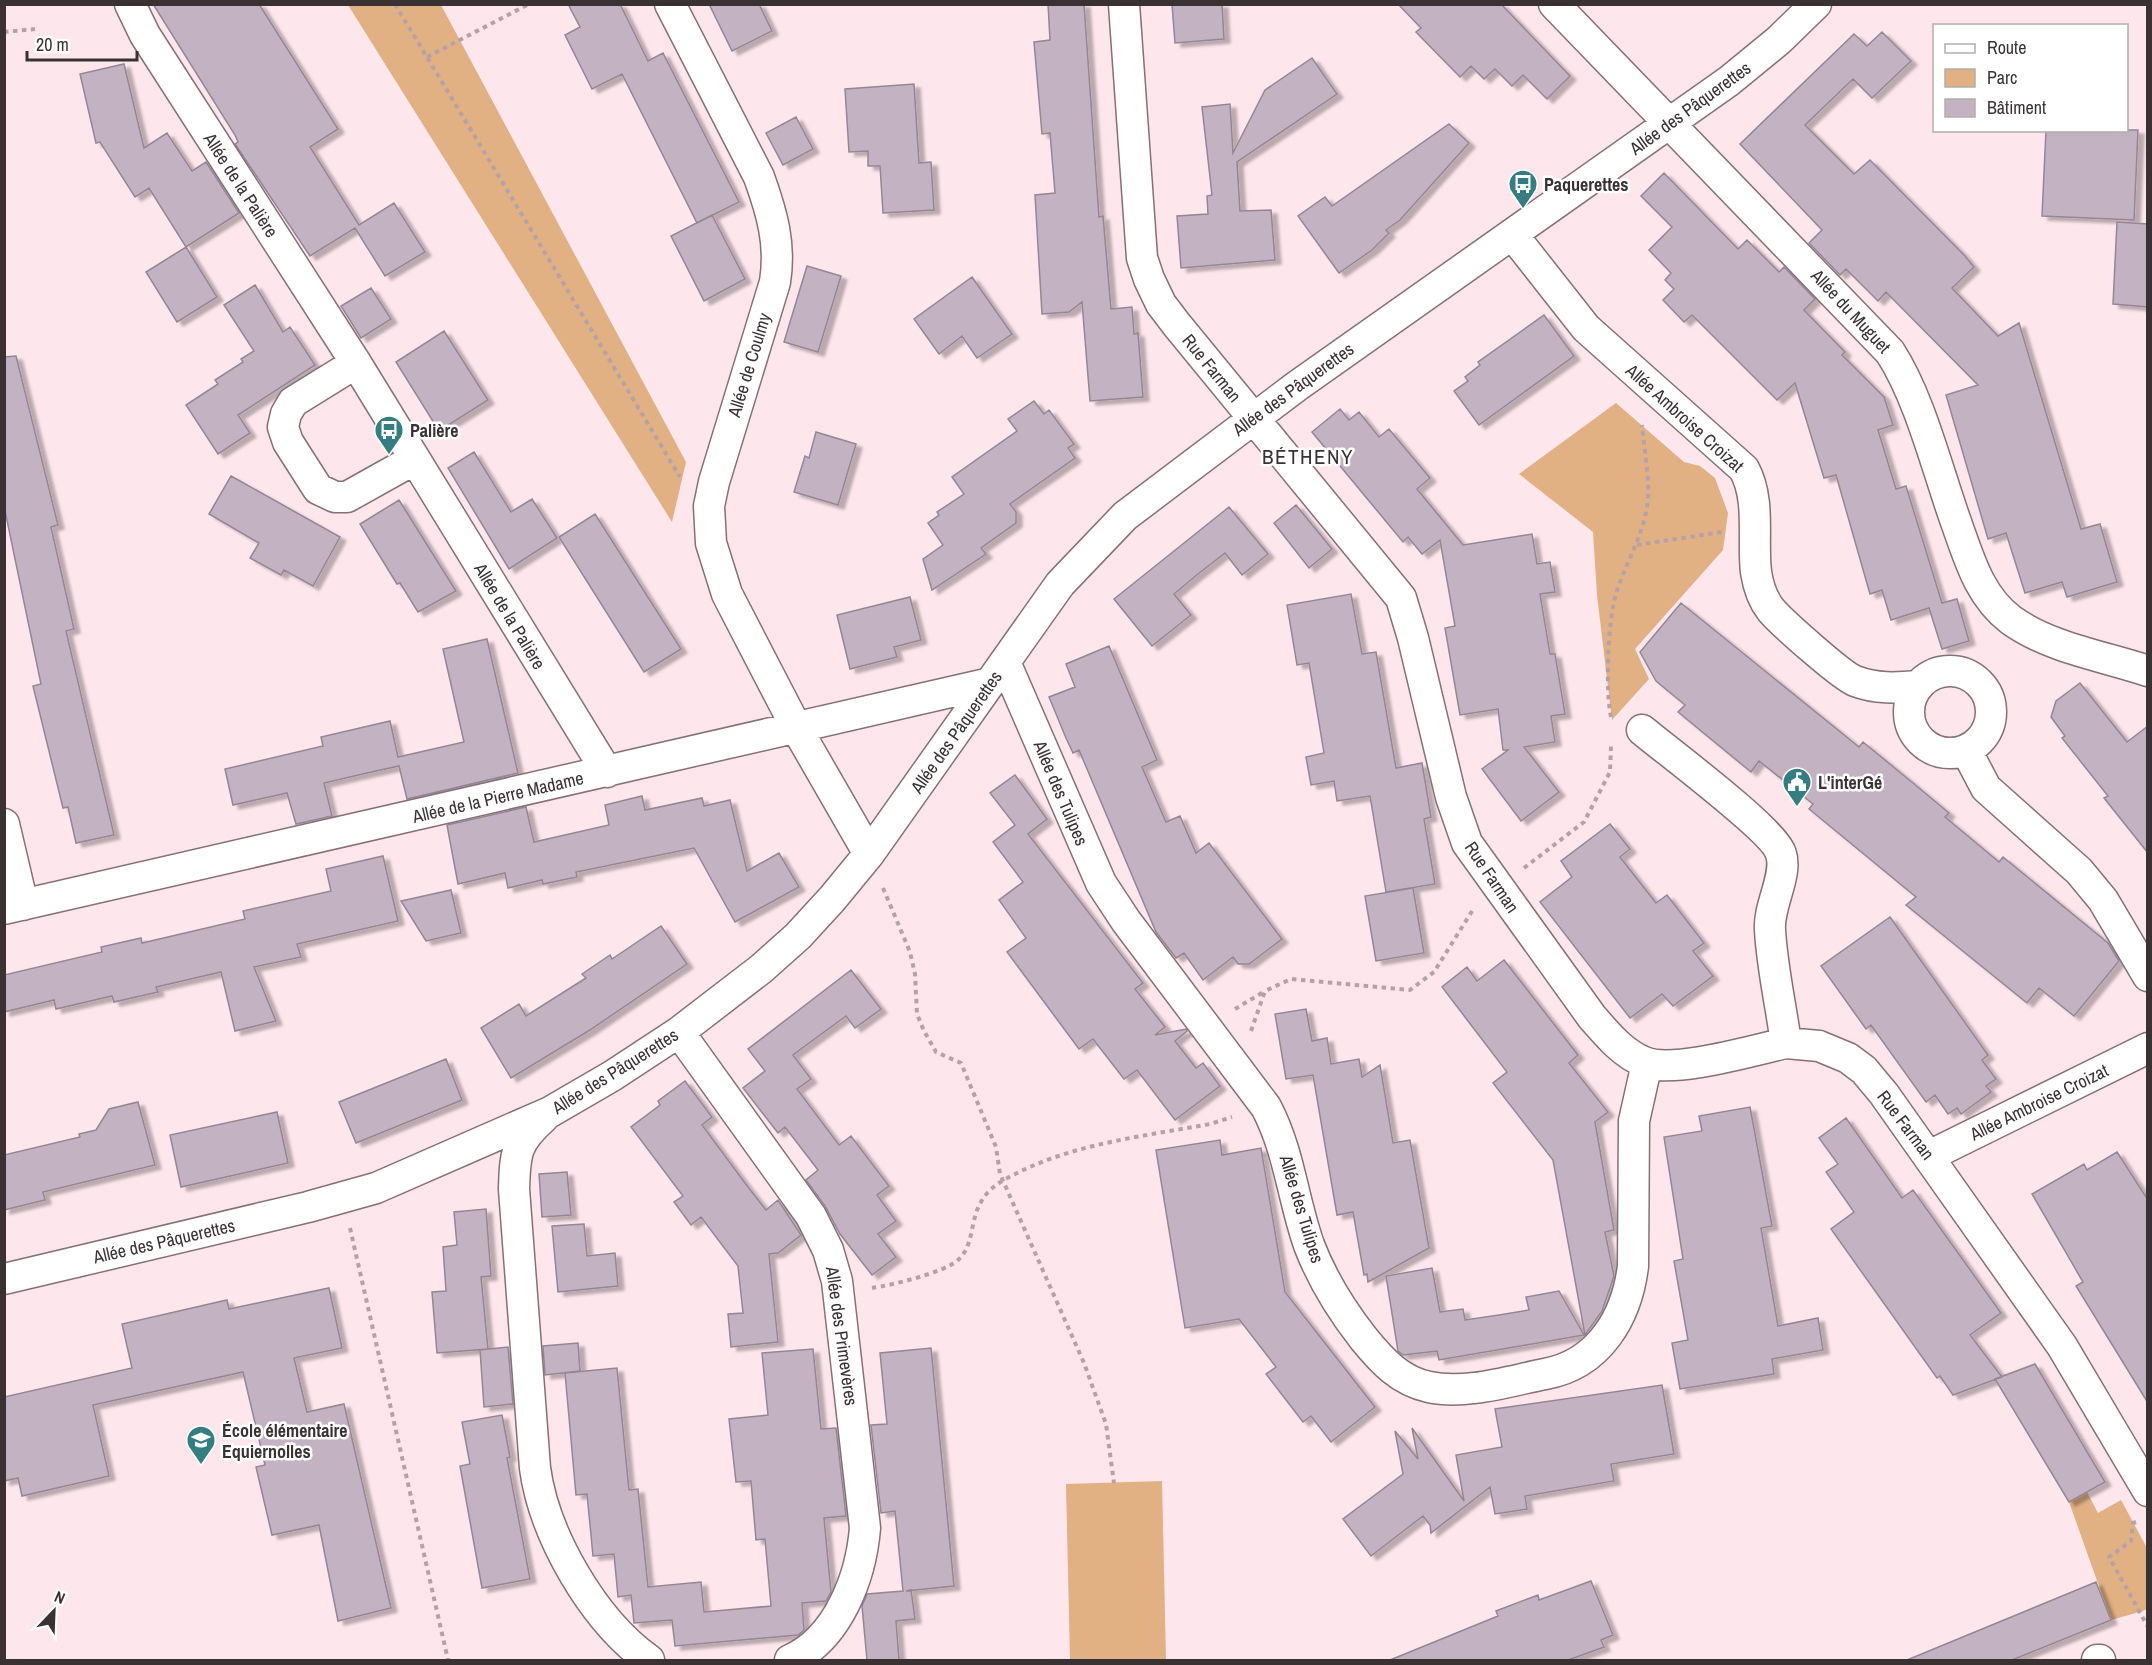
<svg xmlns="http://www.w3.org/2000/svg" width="2152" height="1665" font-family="'Archivo Narrow',sans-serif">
  <defs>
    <filter id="shadow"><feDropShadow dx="6" dy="4" stdDeviation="1.5" flood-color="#0004"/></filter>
  </defs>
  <rect width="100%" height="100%" fill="#fee6ed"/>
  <path fill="#e1b083" d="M348 5H441L686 462 672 522Z
    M1616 403 1684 462 1700 466 1715 478 1728 513 1723 550 1635 649 1649 679 1612 720 1597 595 1593 532 1519 474Z
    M1162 1481 1166 1660H1070L1066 1484Z
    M2087 1492 2098 1513 2121 1500 2147 1548V1609L2143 1611 2111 1620 2069 1502Z"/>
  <path fill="#c3b3c2" stroke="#958694" stroke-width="1.5" filter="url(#shadow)" d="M153 4H259L338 129 310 147 359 225 394 203 425 252 385 276 355 228 310 256 235 144 238 142 235 135Z
    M568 4H620L648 61 663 53 739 202 697 223 622 74 592 89 565 35 580 27Z
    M709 4H759L772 31 732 51Z
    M1048 4H1084L1099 217 1103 216 1111 309 1132 307 1134 334 1138 333 1143 397 1090 401 1082 302 1069 312 1042 314 1035 195 1055 193 1050 133 1042 134 1034 42 1050 40Z
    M1172 4H1222L1224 39 1175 43Z
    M1398 4H1501L1570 76 1547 99 1523 75 1512 86 1495 69 1484 79 1471 66 1460 77 1416 32 1421 28Z
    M1882 32 1911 61 1872 98 1853 79 1805 125 1854 174 1870 160 1965 256 1974 267 1952 288 1998 336 2019 323 2081 529 2100 524 2117 582 2067 597 2062 582 2025 593 2006 533 1988 539 1946 395 1978 385 1886 292 1878 301 1846 269 1840 275 1809 243 1822 230 1740 144 1854 34 1867 46Z
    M1312 58 1337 94 1237 162 1240 211 1271 210 1275 260 1181 268 1177 216 1208 214 1207 196 1212 195 1202 107 1230 104 1233 153 1265 90Z
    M124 64 144 148 167 133 192 171 206 162 239 213 186 247 149 188 135 197 100 142 96 143 80 74Z
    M914 84 919 163 931 162 934 210 883 213 880 166H868V151L849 152 845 89Z
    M796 117 813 149 783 165 766 133Z
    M1449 124 1469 143 1400 220 1386 230 1389 233 1372 250 1339 273 1298 216 1325 197 1332 206Z
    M2046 130H2138L2134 220 2042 216Z
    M1664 173 1738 249 1747 240 1779 272 1784 267 1815 299 1804 310 1845 352 1842 355 1884 397 1893 425 1878 430 1896 489 1906 486 1942 603 1957 599 1969 641 1942 649 1929 608 1891 620 1882 590 1870 594 1836 475 1824 478 1795 383 1777 400 1692 315 1684 322 1663 300 1674 289 1665 280 1671 273 1649 250 1672 227 1641 196Z
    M712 215 745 279 704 301 671 236Z
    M2117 222 2148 224V307L2113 304Z
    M186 247 217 297 177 322 146 272Z
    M807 266 841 276 818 352 784 342Z
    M972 277 1012 334 977 358 962 336 939 354 914 319Z
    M255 285 283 332 290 327 315 365 238 415 250 433 218 454 186 405 218 384 215 380 243 362 241 359 254 351 224 305Z
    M371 288 391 319 361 338 341 306Z
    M1544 315 1574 356 1479 425 1454 391 1468 381 1465 377 1480 365 1478 362Z
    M444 331 488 400 439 431 396 362Z
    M16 356 58 525 51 527 74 629 66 631 114 835 76 843 68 807 63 808 33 686 41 684 4 506V357Z
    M1034 401 1044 414 1049 410 1074 444 1068 448 1075 458 1010 504 1016 512V523L981 548 986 554 932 590 923 559 943 545 928 523 939 515 937 512 964 494 952 477 1017 431 1008 419Z
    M1340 409 1349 420 1359 412 1379 437 1389 429 1430 478 1417 489 1463 545 1532 534 1537 564 1550 562 1555 592 1540 594 1550 654H1555L1565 714 1551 716 1555 742 1524 747 1559 792 1521 821 1482 769 1508 750H1503L1498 709 1460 715 1445 628 1455 626 1440 540 1422 554 1408 537 1403 542 1312 432Z
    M816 432 856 444 838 505 794 492 805 456 809 458Z
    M474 452 511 512 532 499 557 538 509 569 448 468Z
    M231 476 340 537 313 586 284 570 281 575 250 558 259 543 209 514Z
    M399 500 456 591 418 612 400 583 397 584 360 524Z
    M1296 505 1332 549 1309 568 1274 523Z
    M1229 507 1268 554 1242 575 1225 553 1198 574 1174 594 1191 615 1152 646 1114 599Z
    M595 514 681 649 644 672 559 537Z
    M1351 594 1362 654 1376 652 1396 768 1422 763 1431 817 1424 819 1435 884 1386 892 1370 796 1337 801 1334 781 1311 785 1306 757 1324 753 1309 663 1297 665 1287 605Z
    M910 597 921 640 894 647 897 657 850 669 837 615Z
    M1681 603 1859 747 1863 742 1913 783 1949 813 1945 817 1999 862 2003 857 2108 943 2119 961 2074 1016 2039 988 2027 1003 1906 905 1916 897 1809 809 1813 804 1759 761 1751 772 1678 712 1685 705 1656 681 1640 652Z
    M487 639 518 773 407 799 399 766 367 773 324 783 332 816 296 824 287 793 233 805 225 769 323 746 321 737 390 721 398 757 464 742 443 649Z
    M1109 646 1157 760 1142 767 1166 822 1180 816 1196 853 1209 843 1282 939 1249 964H1238L1233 957 1203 980 1184 953 1176 958 1156 932 1079 750 1073 753 1066 738 1049 697 1075 687 1066 664Z
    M2080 683 2127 742 2148 726V853L2104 798 2108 796 2062 738 2065 736 2051 717 2056 701Z
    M1015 775 1047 819 1028 834 1143 983 1135 989 1165 1027 1155 1035 1186 1029 1187 1031 1175 1041 1196 1068 1203 1063 1220 1086 1175 1120 1137 1070 1124 1079 1093 1039 1079 1049 1007 952 1026 938 999 900 1023 882 993 842 1015 825 990 793Z
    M642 796 645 810 702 798 704 806 730 800 747 871 779 853 799 887 735 922 694 848 576 872 577 877 543 884 542 880 508 888 505 873 458 884 447 825 526 807 534 842 609 825 605 805Z
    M1610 824 1630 849 1620 857 1656 903 1667 895 1704 943 1693 951 1713 976 1673 1006 1662 994 1630 1018 1540 902 1572 877 1561 861Z
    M383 856 398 921 297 944 301 957 254 967 276 1021 235 1031 221 972 156 987 158 992 114 1002 112 996 56 1009 54 1000 4 1012V975L102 952 101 947 141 938 142 943 245 919 243 911 331 891 326 869Z
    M1413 888 1424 953 1376 961 1365 896Z
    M451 890 461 933 426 941 401 901Z
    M1890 917 1988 1055 1982 1060 1996 1079 1986 1086 1991 1092 1961 1114 1957 1108 1948 1114 1935 1095 1926 1102 1871 1025 1866 1029 1821 966Z
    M661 926 687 964 590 1030 511 1078 481 1028 519 1004 526 1016 586 978 582 974 610 955 612 959Z
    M1504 960 1578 1055 1569 1063 1608 1112 1595 1122 1614 1230 1605 1232 1614 1276 1602 1311 1585 1335 1553 1160 1493 1083 1507 1072 1442 987 1467 967 1477 981Z
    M851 970 881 1009 855 1028 846 1016 793 1055 811 1079 797 1089 839 1145 851 1136 889 1186 877 1195 896 1221 878 1234 896 1257 872 1275 840 1234 825 1206 806 1180 818 1170 785 1127 778 1133 743 1088 765 1071 748 1049Z
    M1306 1009 1312 1041 1327 1038 1331 1064 1359 1059 1362 1077 1380 1065 1393 1143 1410 1140 1429 1248 1368 1282 1367 1274 1364 1275 1353 1212 1337 1215 1313 1075 1286 1079 1275 1014Z
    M446 1059 462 1100 356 1143 339 1102Z
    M685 1081 712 1117 702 1125 748 1187 766 1210 778 1200 801 1235 778 1253 769 1254 778 1342 731 1347 728 1314 743 1313 738 1266 701 1217 691 1225 674 1202 683 1196 631 1127 660 1105 658 1101Z
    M138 1102 155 1165 43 1192 45 1200 4 1210V1155L80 1137 79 1134 96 1130 109 1109Z
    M1750 1107 1772 1226 1761 1228 1778 1326 1818 1318 1823 1350 1772 1359 1774 1374 1680 1389 1672 1343 1688 1340 1674 1261 1683 1259 1664 1137 1702 1131 1699 1116Z
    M277 1112 288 1163 181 1187 170 1135Z
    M1846 1118 1902 1198 1913 1190 2001 1313 1970 1335 2002 1377 1953 1395 1940 1376 1937 1378 1831 1229 1854 1212 1826 1172 1838 1164 1819 1138Z
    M1220 1140 1222 1155 1261 1148 1285 1292 1375 1407 1331 1442 1311 1416 1303 1422 1266 1374 1276 1367 1239 1319 1185 1328 1156 1150Z
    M2117 1152 2148 1200V1403L2076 1286 2083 1282 2032 1194 2084 1164 2087 1170Z
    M567 1172 571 1215 542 1217 539 1174Z
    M486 1209 491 1276 481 1277 488 1349 437 1353 432 1292 446 1291 443 1247 457 1245 454 1212Z
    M584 1224 587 1256 615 1253 618 1286 558 1292 552 1226Z
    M1432 1268 1440 1312 1463 1309 1465 1320 1499 1315 1529 1310 1526 1297 1559 1291 1584 1335 1439 1360 1437 1351 1403 1355 1398 1351 1386 1276Z
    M329 1288 342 1348 294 1358 307 1412 344 1404 391 1608 338 1621 319 1525 272 1535 256 1467 265 1465 243 1372 93 1405 109 1476 22 1496 18 1478 4 1481V1397L132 1368 122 1324 227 1300 229 1309Z
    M578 1343 580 1371 545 1375 543 1346Z
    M508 1347 513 1404 484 1407 480 1350Z
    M931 1348 954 1586 906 1591 911 1590 915 1619 896 1621 899 1660H867L862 1606 867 1594 903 1591 895 1511 881 1513 871 1425 887 1424 880 1353Z
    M813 1349 821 1429 836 1428 846 1516 824 1518 831 1592 826 1601 802 1603 804 1630 798 1635 675 1646 672 1620 634 1623 631 1595 618 1597 614 1554 593 1556 587 1494 576 1495 565 1373 617 1368 629 1490 638 1489 648 1587 701 1582 704 1612 771 1606 765 1539 756 1540 751 1481 736 1482 729 1419 768 1415 762 1353Z
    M2035 1364 2105 1482 2069 1502 1995 1379Z
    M1662 1385 1674 1454 1611 1464 1614 1481 1525 1496 1527 1509 1495 1514 1490 1487 1431 1533 1430 1525 1423 1516 1371 1556 1343 1519 1403 1474 1395 1431 1418 1459 1412 1428 1464 1501 1456 1455 1502 1447 1495 1409Z
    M502 1415 510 1457 507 1458 530 1579 482 1588 460 1466 470 1464 462 1422Z
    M1591 1581 1613 1635 1601 1640 1604 1647 1585 1654 1568 1660H1390L1498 1616 1496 1611 1538 1595 1539 1600Z
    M2096 1582 2111 1620 2012 1660H1907Z"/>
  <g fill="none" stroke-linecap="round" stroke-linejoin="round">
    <g stroke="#857076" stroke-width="33">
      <path id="minor" d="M130 4 145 35 356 363 607 772
        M670 4 759 177C772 213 781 244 775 282L714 482 709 506 711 543 727 594 797 729 869 854
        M1124 4 1142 258 1149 279 1161 304 1177 325 1401 598 1413 638 1451 797 1467 843 1592 1017C1607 1034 1622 1053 1644 1062 1673 1074 1754 1050 1786 1043L1819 1046 1848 1058 1864 1070 1884 1094 2062 1346 2148 1491
        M1554 4 1890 352C1920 398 1937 469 1956 522 1969 558 1979 596 2011 620 2050 648 2103 656 2148 671
        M1512 234 1586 328 1744 469C1761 500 1752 538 1756 572 1758 585 1763 600 1771 610 1782 623 1842 676 1855 681 1876 689 1896 688 1918 686
        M356 363 293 402 286 414 283 427 288 442 318 489 335 497H347L415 459
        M1005 662 1101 883 1126 921 1266 1107C1289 1150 1293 1200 1309 1245 1322 1279 1342 1311 1364 1339 1382 1361 1400 1381 1429 1387 1466 1395 1509 1381 1545 1374 1600 1364 1627 1316 1633 1266L1634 1121 1647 1063
        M1909 712a41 41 0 1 1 82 0a41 41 0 1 1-82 0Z
        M1642 730C1667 751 1775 831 1781 854 1788 875 1768 906 1770 930 1772 967 1781 1006 1786 1043
        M1966 750 1986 788 2079 871 2103 900 2148 976
        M4 824 23 905
        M4 909 990 683
        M679 1032 811 1216 828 1250 837 1281 865 1528C861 1577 838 1639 790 1660
        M543 1118C516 1142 515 1153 514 1189L535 1468C544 1535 593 1620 649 1660
        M1929 1156 2148 1048
        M4 1279 308 1207 376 1188 550 1112 612 1076 679 1032 761 969 798 936 832 899 869 854 1060 584 1125 516 1297 386 1729 81 1779 40 1816 4
        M2097 1660H2100"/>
    </g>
    <path stroke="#b5a2a8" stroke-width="4" stroke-dasharray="4.5 4.5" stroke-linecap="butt" d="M395 4 680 477
      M4 32 35 29
      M427 57 529 4
      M1637 545 1722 532
      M1611 717C1605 689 1608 621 1616 594 1625 564 1642 538 1647 507 1651 485 1644 449 1642 425
      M1524 868 1584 822 1610 772 1611 746
      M883 888 910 952 915 974 917 1014 924 1031 936 1052 961 1063 996 1147 1000 1174 1084 1363 1106 1424 1114 1483
      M1235 1009 1265 991
      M1251 1031 1265 991 1291 979 1410 990 1434 972 1474 908
      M350 1228 448 1660
      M872 1288C892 1285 943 1273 958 1260 981 1239 962 1204 1004 1180 1067 1144 1140 1137 1210 1124L1232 1117
      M2136 1522 2133 1523 2131 1541 2109 1557 2148 1627"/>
    <use href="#minor" stroke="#fff" stroke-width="30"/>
  </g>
  <defs>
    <g id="bus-pin" transform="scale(1.5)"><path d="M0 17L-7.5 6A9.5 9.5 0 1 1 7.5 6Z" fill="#347d81" stroke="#fff"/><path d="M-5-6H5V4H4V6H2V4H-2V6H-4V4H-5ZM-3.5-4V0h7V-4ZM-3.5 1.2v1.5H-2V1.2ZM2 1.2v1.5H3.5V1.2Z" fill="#fff"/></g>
    <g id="civic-pin" transform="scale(1.5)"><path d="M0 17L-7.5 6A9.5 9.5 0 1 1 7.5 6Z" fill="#347d81" stroke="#fff"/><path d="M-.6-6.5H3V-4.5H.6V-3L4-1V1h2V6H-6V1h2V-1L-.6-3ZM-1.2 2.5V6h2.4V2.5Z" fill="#fff"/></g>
    <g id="school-pin" transform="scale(1.5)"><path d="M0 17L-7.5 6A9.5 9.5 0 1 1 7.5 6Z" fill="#347d81" stroke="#fff"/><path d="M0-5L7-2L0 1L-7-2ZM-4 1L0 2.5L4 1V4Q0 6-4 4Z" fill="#fff"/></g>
  </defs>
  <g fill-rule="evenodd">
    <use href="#bus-pin" x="1523" y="184"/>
    <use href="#bus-pin" x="389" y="430"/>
    <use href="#civic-pin" x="1797" y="782"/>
    <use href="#school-pin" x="201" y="1440"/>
  </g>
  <g text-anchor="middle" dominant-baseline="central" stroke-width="5" stroke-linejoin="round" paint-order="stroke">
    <g font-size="18" fill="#3a3133" stroke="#fff">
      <text transform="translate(1690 108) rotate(-36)">Allée des Pâquerettes</text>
      <text transform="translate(241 185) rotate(57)">Allée de la Palière</text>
      <text transform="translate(1851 311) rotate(47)">Allée du Muguet</text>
      <text transform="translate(749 365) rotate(-73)">Allée de Coulmy</text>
      <text transform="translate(1212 368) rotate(51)">Rue Farman</text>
      <text transform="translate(1293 389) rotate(-36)">Allée des Pâquerettes</text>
      <text transform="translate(1685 418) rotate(42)">Allée Ambroise Croizat</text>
      <text transform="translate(510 616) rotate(59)">Allée de la Palière</text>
      <text transform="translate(956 732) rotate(-55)">Allée des Pâquerettes</text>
      <text transform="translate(1061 793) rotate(67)">Allée des Tulipes</text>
      <text transform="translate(498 797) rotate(-13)">Allée de la Pierre Madame</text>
      <text transform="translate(1492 877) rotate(56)">Rue Farman</text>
      <text transform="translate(615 1071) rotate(-32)">Allée des Pâquerettes</text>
      <text transform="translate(2039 1102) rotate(-26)">Allée Ambroise Croizat</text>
      <text transform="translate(1906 1125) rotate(53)">Rue Farman</text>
      <text transform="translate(1302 1209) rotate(73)">Allée des Tulipes</text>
      <text transform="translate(164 1241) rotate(-13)">Allée des Pâquerettes</text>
      <text transform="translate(842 1336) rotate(82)">Allée des Primevères</text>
    </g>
    <g font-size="18" font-weight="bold" fill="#3a3133" stroke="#fff" text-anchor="start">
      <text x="1544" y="184">Paquerettes</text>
      <text x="410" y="430">Palière</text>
      <text x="1818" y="782">L'interGé</text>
      <text x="222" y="1430">École élémentaire<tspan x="222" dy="21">Equiernolles</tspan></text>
    </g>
    <g font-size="21" letter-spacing="1.5" fill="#3a3133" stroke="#fff">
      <text x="1308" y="456">BÉTHENY</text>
    </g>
  </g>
  <rect width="2152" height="1665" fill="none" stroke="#3a3133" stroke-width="12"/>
  <rect x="1933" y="24" width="195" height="108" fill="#ffffff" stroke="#b0adad" stroke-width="1.5"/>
  <rect x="1945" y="44" width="30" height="9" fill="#ffffff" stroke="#b0adad" stroke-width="1.5"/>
  <text x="1987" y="54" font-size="18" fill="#3a3133">Route</text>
  <rect x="1945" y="69" width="30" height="18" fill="#e1b083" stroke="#b0adad" stroke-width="1.5"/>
  <text x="1987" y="84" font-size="18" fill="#3a3133">Parc</text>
  <rect x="1945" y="99" width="30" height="18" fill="#c3b3c2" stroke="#b0adad" stroke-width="1.5"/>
  <text x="1987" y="114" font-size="18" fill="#3a3133">Bâtiment</text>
  <g transform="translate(54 1611) rotate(23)" stroke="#ffffff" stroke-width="4.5" paint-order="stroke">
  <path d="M0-4.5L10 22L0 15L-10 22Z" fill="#3a3133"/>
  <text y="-9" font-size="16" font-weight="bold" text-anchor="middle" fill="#3a3133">N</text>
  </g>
  <path d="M27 51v9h110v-9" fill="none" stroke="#3a3133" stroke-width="3"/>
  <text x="36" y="51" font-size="18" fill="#3a3133" stroke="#ffffff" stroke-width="4.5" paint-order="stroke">20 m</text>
</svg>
